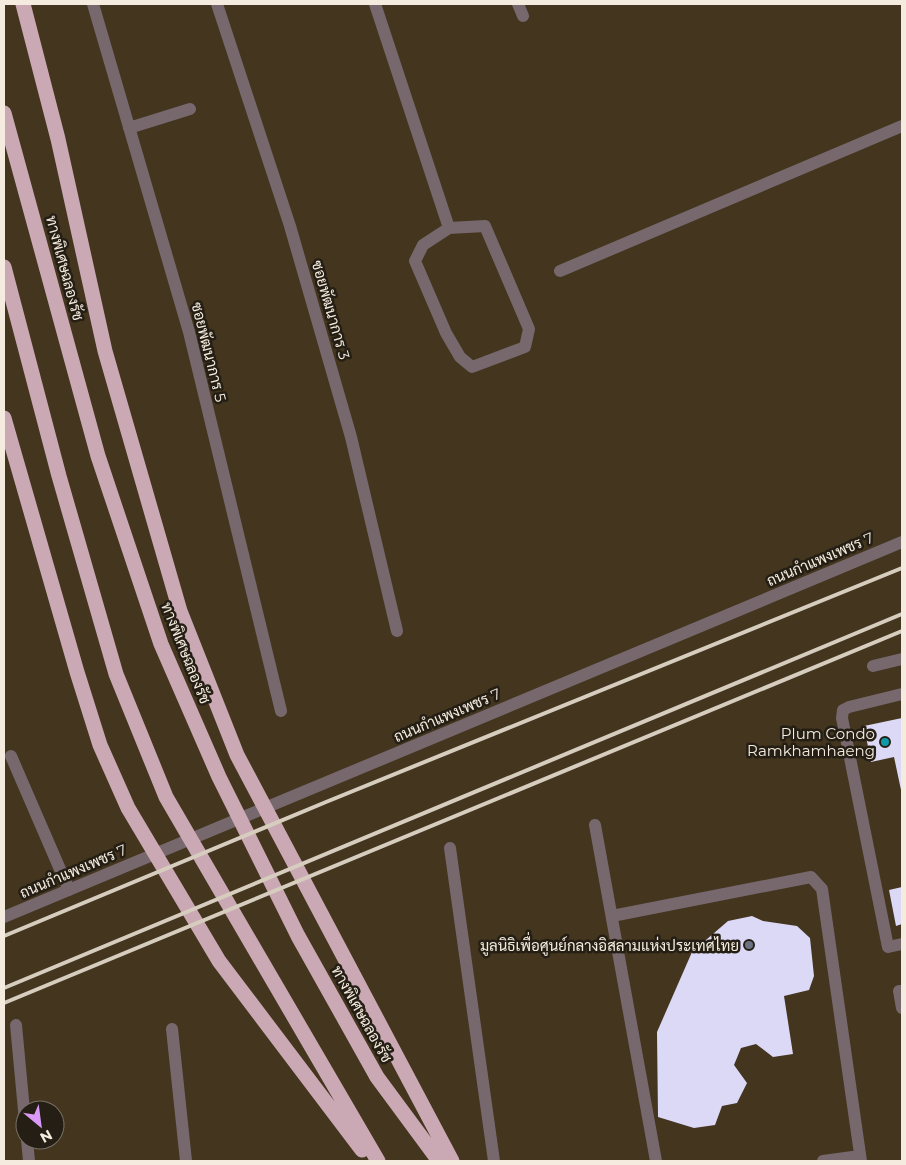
<svg xmlns="http://www.w3.org/2000/svg" width="906" height="1165" font-family="Montserrat,Sarabun,sans-serif">
  <rect width="100%" height="100%" fill="#43351e"/>
  <path fill="#dcd9f7" d="M902 718V790H901L894 757 871 762 864 726Z
    M902 887V924L896 926 889 890Z
    M752 916 763 921 797 926 810 938 814 976 809 990 784 996 793 1054 773 1057 756 1044 741 1048 734 1065 747 1083 737 1103 722 1106 715 1125 694 1128 658 1117 657 1032 692 952 728 921Z"/>
  <g fill="none" stroke-linecap="round" stroke-linejoin="round">
    <path stroke="#76686c" stroke-width="12" d="M93 4 189 332 281 711
      M217 4 290 226 351 437 397 631
      M375 4 449 228
      M518 4 523 16
      M129 128 190 109
      M485 226 529 329 525 347 472 367 460 357 446 333 415 261 423 245 449 228Z
      M560 271 902 126
      M873 666 902 659
      M902 694 849 707 843 710 842 718 888 947 902 944
      M11 756 69 890
      M595 825 656 1161
      M450 848 494 1161
      M612 916 811 877 822 889 861 1161
      M4 917 902 542
      M902 991H899L902 1008
      M16 1025 25 1121
      M172 1029 186 1161
      M27 1140 29 1161
      M823 1161 860 1156"/>
    <path stroke="#cba9b4" stroke-width="15" d="M23 4 58 139 105 351 180 611 237 755 452 1161
      M4 113 98 456 161 644 219 777 298 936 377 1077 439 1161
      M4 267 59 476 116 674 166 797 378 1161
      M4 418 77 672 100 745 128 808 219 961 362 1150"/>
    <path stroke="#d7cdbf" stroke-width="4" d="M4 936 326 802 902 568
      M4 988 902 614
      M4 1003 902 631"/>
  </g>
  <circle fill="#0f9aa8" stroke="#241e14" stroke-width="2" cx="885" cy="742" r="5"/>
  <circle fill="#6b7280" stroke="#241e14" stroke-width="2" cx="749" cy="945" r="5"/>
  <g text-anchor="middle" dominant-baseline="central" stroke-width="5" stroke-linejoin="round" paint-order="stroke">
    <g font-size="15" fill="#f5ecdf" stroke="#241e14">
      <text transform="translate(65 268) rotate(75)">ทางพิเศษฉลองรัช</text>
      <text transform="translate(331 310) rotate(74)">ซอยพัฒนาการ 3</text>
      <text transform="translate(209 352) rotate(76)">ซอยพัฒนาการ 5</text>
      <text transform="translate(820 559) rotate(-23)">ถนนกำแพงเพชร 7</text>
      <text transform="translate(186 653) rotate(68)">ทางพิเศษฉลองรัช</text>
      <text transform="translate(447 715) rotate(-23)">ถนนกำแพงเพชร 7</text>
      <text transform="translate(73 871) rotate(-23)">ถนนกำแพงเพชร 7</text>
      <text transform="translate(362 1014) rotate(61)">ทางพิเศษฉลองรัช</text>
    </g>
    <g font-size="15" fill="#f5ecdf" stroke="#241e14" text-anchor="end">
      <text x="875" y="733">Plum Condo<tspan x="875" dy="17">Ramkhamhaeng</tspan></text>
      <text x="739" y="945">มูลนิธิเพื่อศูนย์กลางอิสลามแห่งประเทศไทย</text>
    </g>
  </g>
  <rect width="906" height="1165" fill="none" stroke="#f5ecdf" stroke-width="10"/>
  <g transform="translate(40 1125) rotate(151)"><circle r="24" fill="#241e14" stroke="#787065"/>
  <path d="M0-4L9 19L0 12L-9 19Z" fill="#d99af7"/>
  <text y="-8" font-size="14" font-weight="bold" text-anchor="middle" fill="#f5ecdf">N</text>
  </g>
</svg>
